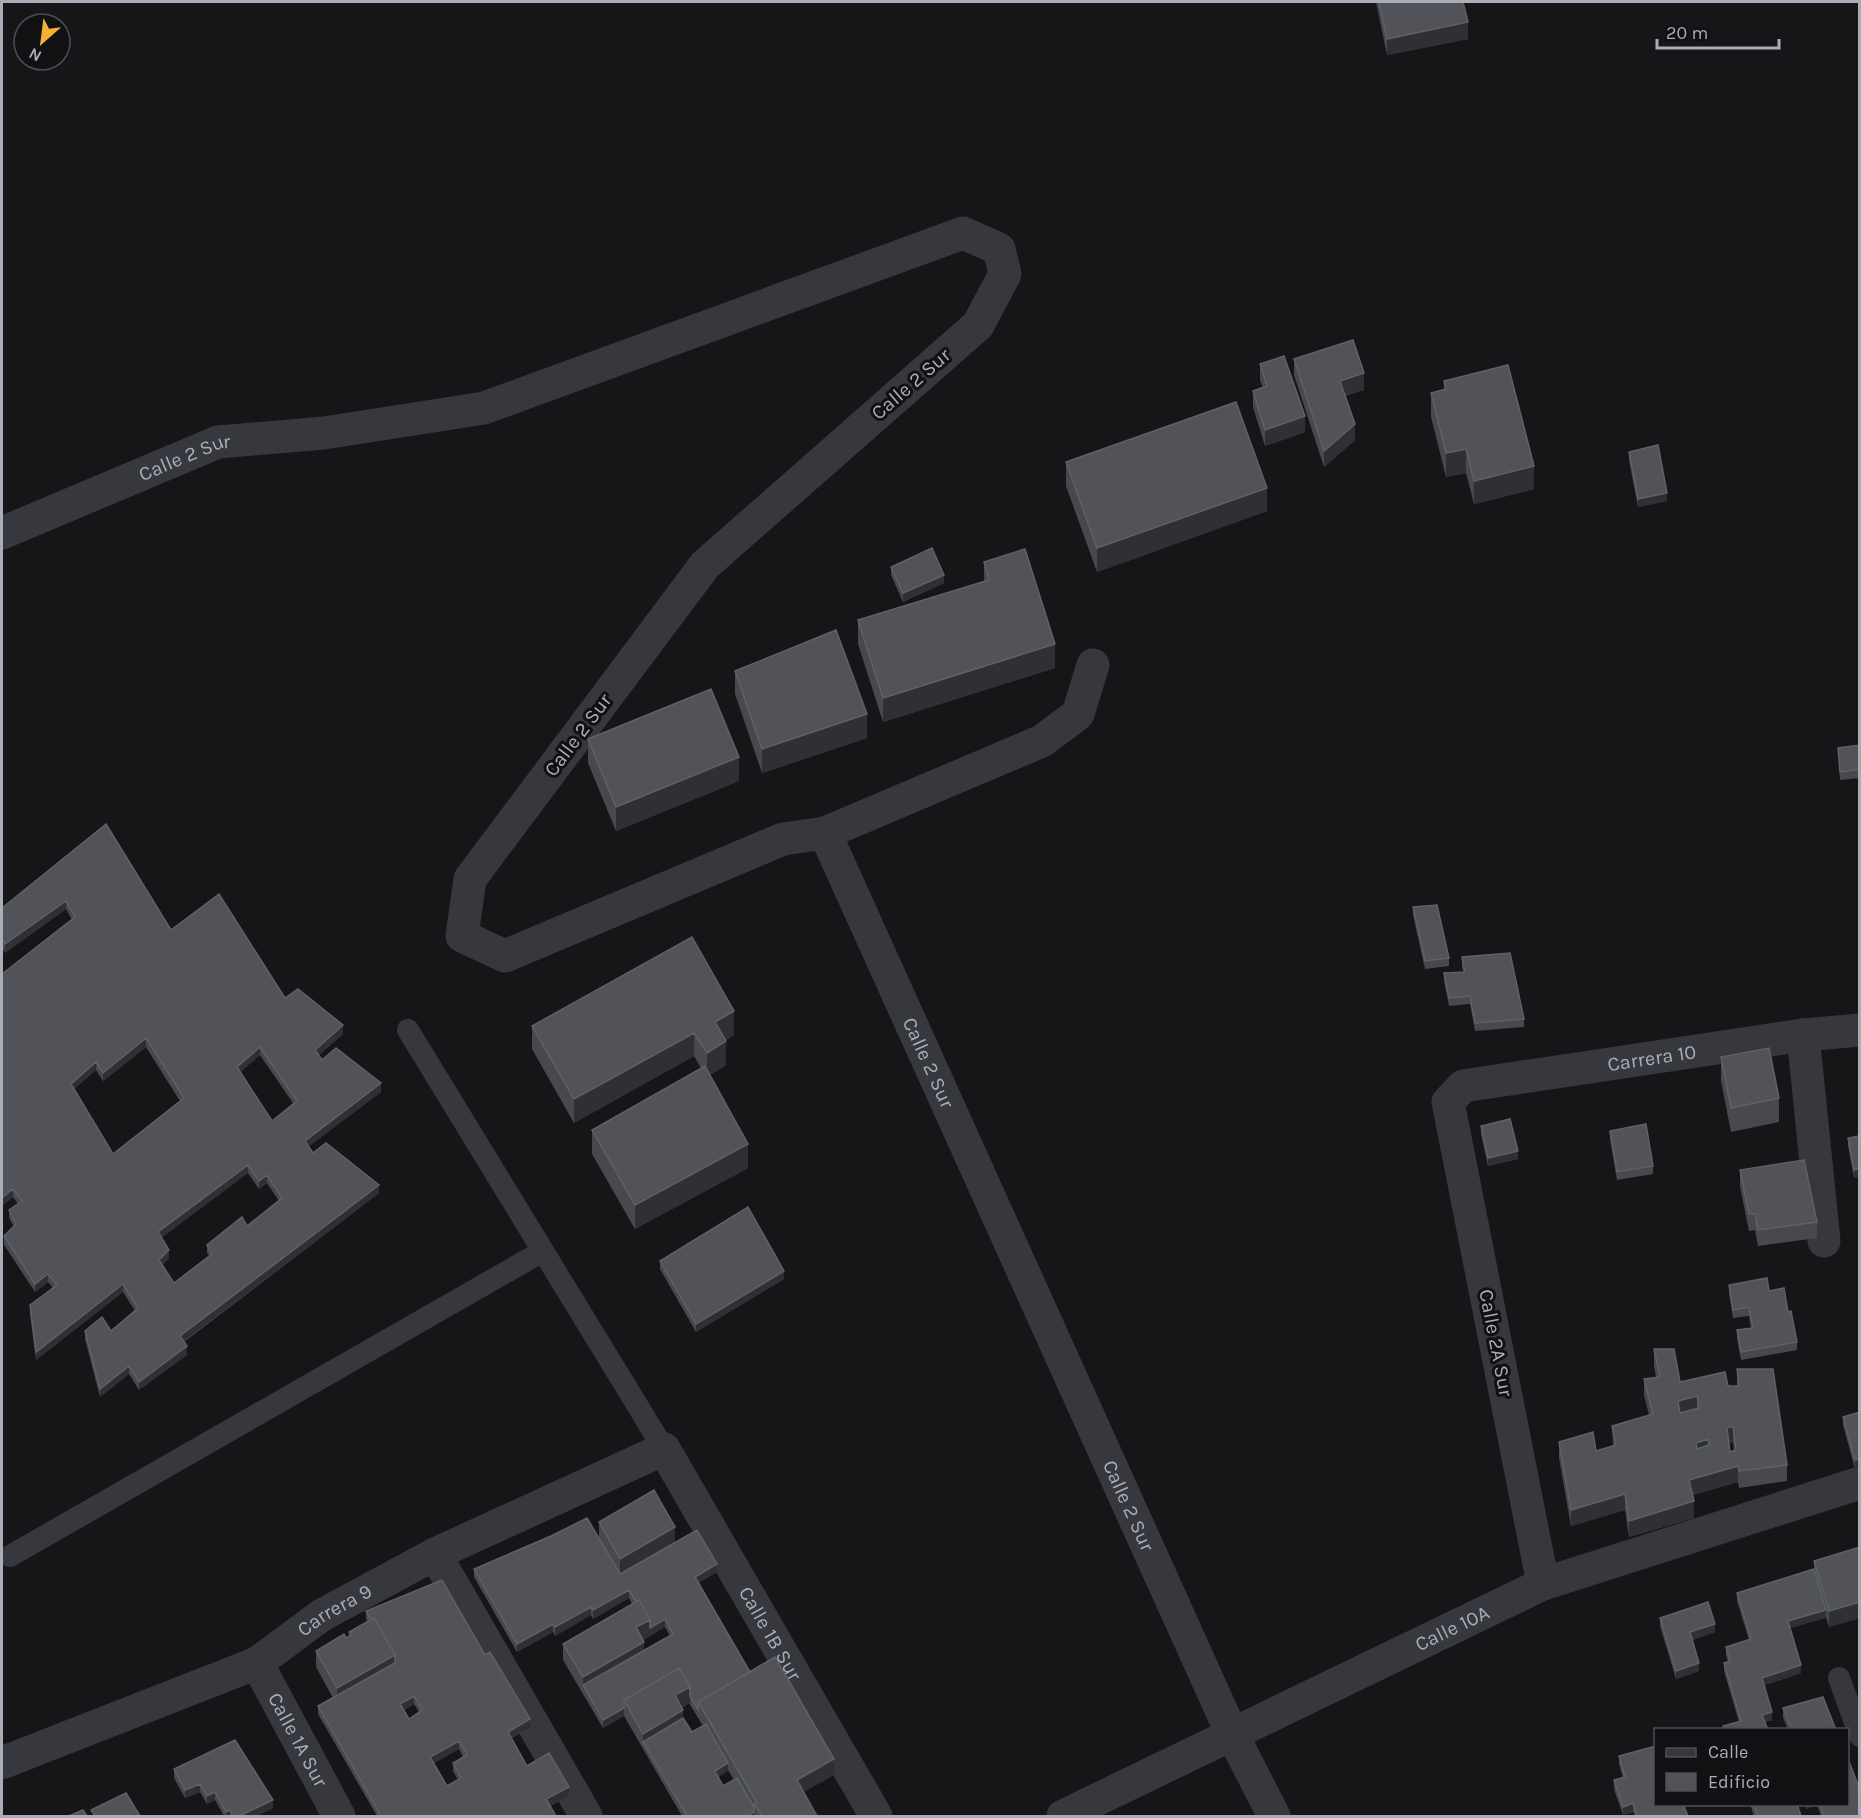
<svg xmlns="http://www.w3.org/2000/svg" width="1861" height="1818" font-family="Karla,sans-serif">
  <rect width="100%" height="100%" fill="#161618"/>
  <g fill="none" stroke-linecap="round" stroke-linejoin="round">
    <path stroke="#37383d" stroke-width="22" d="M408 1030 664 1449
      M10 1556 543 1251
      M1839 1678 1860 1736"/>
    <g stroke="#37383d" stroke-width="33">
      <path id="s1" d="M2 533 218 442 324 433 484 408 963 233 999 249 1005 274 978 325 705 565 470 879 462 936 505 956 783 839 825 833 1042 741 1078 714 1093 665"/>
      <path id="s2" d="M825 833 1232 1734 1274 1816"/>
      <path d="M1803 1035 1824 1241"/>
      <path d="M435 1554 586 1816"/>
      <path id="s3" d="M1543 1584 1448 1102 1463 1086 1803 1035 1860 1030"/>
      <path id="s4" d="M257 1663 339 1816"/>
      <path id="s5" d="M2 1763 257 1663 322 1615 435 1554 664 1449 876 1816"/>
      <path id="s6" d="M1063 1816 1543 1584 1860 1483"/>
    </g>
  </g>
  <path fill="#47494d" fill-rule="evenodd" d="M1376 2H1463L1468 39 1387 55Z
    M1294 359 1364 390 1345 396 1355 440 1324 467 1294 375Z
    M1260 364 1305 432 1265 446 1253 407V391L1263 388 1260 380Z
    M1444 381 1534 489 1474 504 1466 473 1446 477 1431 417V393L1444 389Z
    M1629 452 1667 501 1638 507 1629 460Z
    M1066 462 1267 511 1097 572 1066 486Z
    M984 562 1055 668 883 722 858 644V620L984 581Z
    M891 567 944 583 903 602 891 575Z
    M735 671 867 738 762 773 735 694Z
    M588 739 739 781 616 831 588 763Z
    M1860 745V778L1840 780 1838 748Z
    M106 824 171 930 285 998 343 1034 319 1055 322 1060 381 1092 309 1146 313 1153 379 1193 184 1342 187 1355 139 1390 129 1374 100 1397 85 1339V1331H111L135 1311 123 1292 36 1360 30 1314V1305L53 1288 48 1282 35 1292 4 1245V1236L14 1227 9 1218V1210L18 1204 13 1197 2 1206 72 920 66 909 5 953 2 947V908ZM146 1047 180 1101 113 1154 74 1089 96 1070 103 1081ZM260 1055 293 1103 272 1121 240 1072ZM248 1173 259 1189 267 1183 279 1201 247 1226 207 1245V1253L209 1256 174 1283 162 1265 169 1258 161 1238Z
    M1413 907 1449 958V966L1425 969 1413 915Z
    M1462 957 1524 1019V1027L1475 1031 1470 1004 1449 1006 1444 981V973L1463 972 1462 966Z
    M532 1026 734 1035 726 1040V1065L710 1075 748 1168 635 1229 592 1154V1130L701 1068 694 1056 574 1123 532 1049Z
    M1721 1057 1779 1098V1122L1731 1132 1721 1081Z
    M1481 1126 1518 1159 1488 1166 1481 1134Z
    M1610 1131 1653 1166V1174L1617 1180 1610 1139Z
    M1860 1136 1854 1178 1848 1146V1138Z
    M1740 1170 1817 1222V1238L1758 1246 1755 1230 1749 1231 1740 1186Z
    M660 1261 784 1279 696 1332 660 1269Z
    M1729 1285 1769 1291 1788 1312 1797 1342V1350L1741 1360 1737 1338V1330L1751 1329 1749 1316 1733 1318 1729 1293Z
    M1654 1349 1680 1382 1728 1386H1737V1369L1787 1465V1481L1739 1488 1738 1482 1693 1495 1694 1518 1629 1537 1625 1510 1571 1526 1559 1458V1442L1596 1451 1613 1446 1612 1426 1649 1415 1644 1395V1379L1656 1377 1654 1366ZM1733 1442 1734 1451 1730 1452 1729 1443Z
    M1860 1412 1855 1469 1843 1425V1417Z
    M599 1522 675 1543 717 1572 698 1583 750 1672 834 1775 803 1792 817 1816H682L624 1716 603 1728 563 1660V1644L632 1604 629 1598 593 1619 591 1615 555 1636 553 1632 517 1652 474 1577V1569L599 1538ZM665 1627 670 1636 644 1650 643 1640ZM689 1703 703 1726 692 1732 683 1718 682 1708ZM728 1770 734 1780 723 1786 718 1777Z
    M1860 1547V1618L1829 1627 1826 1617 1790 1628 1801 1673 1765 1685 1772 1720 1765 1722 1768 1730H1723V1726L1739 1722 1724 1671V1663L1728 1662 1726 1655V1647L1749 1640 1737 1601V1593L1814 1569V1561Z
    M366 1611 485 1655 530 1728 512 1738 527 1766 569 1796 550 1806 556 1816H377L318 1714V1706L333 1698 316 1667V1651L349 1636V1632L367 1621 366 1619ZM414 1704 419 1712 409 1719 404 1710ZM459 1749 463 1757 453 1763V1771L458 1780 447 1786 434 1763Z
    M1660 1618 1715 1632 1692 1640 1699 1671 1676 1679 1660 1626Z
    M1783 1708 1836 1730H1788L1783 1717Z
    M1619 1756 1688 1816H1635L1633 1812 1623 1815 1614 1789V1780L1623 1778 1619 1764Z
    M174 1769 273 1808 256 1816H224L215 1800 207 1804 200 1792 185 1798 174 1778Z
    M1750 1804H1801L1797 1806 1801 1816H1754Z
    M1805 1804H1848L1860 1816H1821L1817 1805 1806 1809Z"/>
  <path fill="#2f3033" d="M1468 22V39L1387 55V39Z
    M1364 373V390L1340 397V381Z
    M1305 416V432L1265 446V430Z
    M1355 424V440L1324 467V451Z
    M1466 449V473L1446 477V453Z
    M1534 466V489L1474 504V481Z
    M1267 488V511L1097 572V548Z
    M1667 493V501L1638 507V499Z
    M944 575V583L903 602V593Z
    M1055 644V668L883 722V698Z
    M867 714V738L762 773V749Z
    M739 757V781L616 831V807Z
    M66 901V909L5 953V944Z
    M734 1011V1035L715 1046V1022Z
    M343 1025V1034L315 1058V1050Z
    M694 1033V1056L574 1123V1099Z
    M146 1038V1047L103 1081V1073Z
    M726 1041V1065L707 1077V1053Z
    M260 1047V1055L237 1075V1067Z
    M96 1062V1070L71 1092V1084Z
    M381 1083V1092L305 1149V1141Z
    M748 1144V1168L635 1229V1205Z
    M1518 1151V1159L1488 1166V1158Z
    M248 1165V1173L158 1240V1232Z
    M1860 1168V1177L1854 1178V1170Z
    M267 1175V1183L259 1189V1181Z
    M379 1185V1193L180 1344V1336Z
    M13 1189V1197L2 1206V1198Z
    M169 1250V1258L159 1268V1260Z
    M784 1271V1279L696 1332V1324Z
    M48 1274V1282L35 1292V1284Z
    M123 1284V1292L36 1360V1352Z
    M187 1346V1355L139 1390V1382Z
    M129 1366V1374L100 1397V1389Z
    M1697 1396V1412L1678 1418V1401Z
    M1733 1426V1442L1727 1444V1428Z
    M1708 1439V1455L1696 1459V1443Z
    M1860 1459V1467L1855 1469V1460Z
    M1738 1466V1482L1689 1496V1480Z
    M1625 1494V1510L1571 1526V1510Z
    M1694 1501V1518L1629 1537V1521Z
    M675 1527V1551L620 1583V1559Z
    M717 1564V1572L695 1585V1577Z
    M629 1590V1598L593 1619V1610Z
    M1860 1602V1618L1829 1627V1611Z
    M591 1607V1615L555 1636V1627Z
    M1826 1610V1618L1788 1629V1621Z
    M665 1619V1627L636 1644V1627L650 1620Z
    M553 1624V1632L517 1652V1644Z
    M1715 1624V1632L1690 1640V1632Z
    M644 1642V1659L583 1685V1677Z
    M395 1655V1671L337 1704V1688Z
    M1699 1663V1671L1676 1679V1671Z
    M1801 1665V1673L1762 1686V1678Z
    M690 1687V1703L675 1712V1695Z
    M414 1696V1704L400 1712V1704Z
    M624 1708V1716L603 1728V1720Z
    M683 1710V1726L643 1742V1734Z
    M1772 1712V1720L1762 1723V1715Z
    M530 1719V1728L508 1740V1732Z
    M459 1741V1749L430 1765V1757Z
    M834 1759V1775L797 1796V1780Z
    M728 1763V1771L715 1779V1771Z
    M200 1784V1792L185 1798V1790Z
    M569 1787V1796L546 1808V1799Z
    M215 1792V1800L207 1804V1796Z
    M273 1800V1808L256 1816H239Z
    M1633 1803V1812L1623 1815V1807Z
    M1806 1804H1817V1805L1806 1809Z
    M230 1810V1816H226V1812Z
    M754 1812V1816H747Z"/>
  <path fill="#525359" stroke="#5f6168" stroke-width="1.5" fill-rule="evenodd" d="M1379 2H1463L1468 22 1387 39Z
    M1353 340 1364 373 1340 381 1355 424 1324 451 1294 359Z
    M1284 356 1305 416 1265 430 1253 391 1267 386 1260 364Z
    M1508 365 1534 466 1474 481 1466 449 1446 453 1431 393 1446 389 1444 381Z
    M1236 402 1267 488 1097 548 1066 462Z
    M1658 445 1667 493 1638 499 1629 452Z
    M932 548 944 575 903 593 891 567Z
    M1025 549 1055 644 883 698 858 620 989 580 984 562Z
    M836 630 867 714 762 749 735 671Z
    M711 689 739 757 616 807 588 739Z
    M1860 745V769L1840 772 1838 748Z
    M106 824 171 930 219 894 285 998 298 989 343 1025 315 1050 322 1060 336 1048 381 1083 305 1141 313 1153 326 1143 379 1185 180 1336 187 1346 139 1382 129 1366 100 1389 85 1331 102 1317 111 1331 138 1308 123 1284 36 1352 30 1305 57 1285 48 1274 35 1284 4 1236 16 1224 9 1210 22 1201 13 1189 2 1198V974L75 917 66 901 5 944 2 939V908ZM146 1038 184 1098 113 1154 71 1084 96 1062 103 1073ZM260 1047 297 1101 272 1121 237 1067ZM248 1165 259 1181 267 1175 282 1198 247 1226 242 1217 207 1245 212 1254 174 1283 159 1260 169 1250 158 1232Z
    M1437 905 1449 958 1425 961 1413 907Z
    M692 937 734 1011 715 1022 726 1041 707 1053 694 1033 574 1099 532 1026Z
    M1510 953 1524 1019 1475 1023 1470 996 1449 998 1444 973 1465 972 1462 957Z
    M1769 1048 1779 1098 1731 1108 1721 1057Z
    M705 1066 748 1144 635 1205 592 1130Z
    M1510 1119 1518 1151 1488 1158 1481 1126Z
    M1646 1124 1653 1166 1617 1172 1610 1131Z
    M1860 1136V1168L1854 1170 1848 1138Z
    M1804 1160 1817 1222 1758 1230 1755 1214H1749L1740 1170Z
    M748 1207 784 1271 696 1324 660 1261Z
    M1767 1278 1769 1291 1784 1288 1788 1312 1791 1311 1797 1342 1741 1352 1737 1330 1753 1328 1749 1307 1733 1310 1729 1285Z
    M1654 1349H1674L1680 1382 1725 1372 1728 1386H1739L1737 1369H1773L1787 1465 1739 1471 1738 1466 1689 1480 1694 1501 1629 1521 1625 1494 1571 1510 1559 1442 1593 1432 1596 1451 1616 1445 1612 1426 1653 1414 1644 1379 1660 1377ZM1697 1396 1699 1408 1680 1413 1678 1401ZM1733 1426 1736 1450 1730 1452 1727 1428ZM1708 1439 1709 1445 1697 1449 1696 1443Z
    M1860 1412V1459L1855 1460 1843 1417Z
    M654 1490 675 1527 620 1559 599 1522Z
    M587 1518 620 1574 697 1530 717 1564 695 1577 750 1672 698 1702V1710L690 1696V1687L679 1668 624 1700V1708L603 1720 583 1685 673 1634 665 1619 650 1628V1620L639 1600 636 1602 629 1590 593 1610 591 1607 555 1627 553 1624 517 1644 474 1569 551 1536Z
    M1860 1547V1602L1829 1611 1814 1561Z
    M1814 1569 1826 1610 1788 1621 1801 1665 1762 1678 1772 1712 1762 1715 1768 1730H1724L1723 1726 1741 1721 1724 1663 1730 1661 1726 1647 1751 1639 1737 1593Z
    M442 1580 485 1655 490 1652 530 1719 508 1732 527 1766 549 1753 569 1787 546 1799 556 1816H381L318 1706 395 1663V1655L374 1618 371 1620 366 1611ZM414 1696 422 1710 409 1719 400 1704ZM459 1741 467 1755 453 1763 461 1778 447 1786 430 1757Z
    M639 1600 650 1620 636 1627 644 1642 583 1677 563 1644Z
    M1708 1602 1715 1624 1690 1632 1699 1663 1676 1671 1660 1618Z
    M374 1618 395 1655 337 1688 316 1651 344 1634 346 1638 351 1635 349 1632Z
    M775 1657 834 1759 797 1780 817 1816H762L754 1804 757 1803 698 1702Z
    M679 1668 690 1687 675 1695 683 1710 643 1734 624 1700Z
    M1823 1697 1836 1730H1788L1791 1728 1783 1708Z
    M683 1718 692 1732 706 1724 728 1763 715 1771 723 1786 737 1778 754 1807V1812L747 1816H687L643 1742Z
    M235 1740 273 1800 239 1816H233L230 1810 226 1812 215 1792 207 1796 200 1784 185 1790 174 1769Z
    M1656 1746V1804H1683L1688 1816H1637L1633 1803 1623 1807 1614 1780 1625 1777 1619 1756Z
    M1848 1759 1860 1790V1816H1824L1820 1804H1848Z
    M126 1793 140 1816H95L91 1810Z
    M1753 1804H1797L1801 1816H1758Z
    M83 1810 87 1816H69Z"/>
  <g text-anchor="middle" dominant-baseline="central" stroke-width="6" stroke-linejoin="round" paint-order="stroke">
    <g font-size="20" fill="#a8adb8" stroke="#111113">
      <text transform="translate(911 384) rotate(-41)">Calle 2 Sur</text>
      <text stroke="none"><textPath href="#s1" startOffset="198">Calle 2 Sur</textPath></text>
      <text transform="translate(578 735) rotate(-53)">Calle 2 Sur</text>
      <text stroke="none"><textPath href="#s3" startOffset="704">Carrera 10</textPath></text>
      <text stroke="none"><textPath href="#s2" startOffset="252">Calle 2 Sur</textPath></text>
      <text transform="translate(1496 1343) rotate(79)">Calle 2A Sur</text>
      <text stroke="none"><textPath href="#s2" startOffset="738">Calle 2 Sur</textPath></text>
      <text stroke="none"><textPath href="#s5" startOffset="368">Carrera 9</textPath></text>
      <text stroke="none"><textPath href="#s6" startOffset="432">Calle 10A</textPath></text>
      <text stroke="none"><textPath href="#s5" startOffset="948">Calle 1B Sur</textPath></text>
      <text stroke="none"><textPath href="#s4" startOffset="87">Calle 1A Sur</textPath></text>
    </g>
  </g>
  <rect width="1861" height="1818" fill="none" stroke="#a8adb8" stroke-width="6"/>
  <rect x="1654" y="1728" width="195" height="78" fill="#111113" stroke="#4d4f55" stroke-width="1.5"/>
  <rect x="1666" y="1748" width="30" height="9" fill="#37383d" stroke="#4d4f55" stroke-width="1.5"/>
  <text x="1708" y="1758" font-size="18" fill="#a8adb8">Calle</text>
  <rect x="1666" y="1773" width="30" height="18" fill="#525359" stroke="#4d4f55" stroke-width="1.5"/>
  <text x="1708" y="1788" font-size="18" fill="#a8adb8">Edificio</text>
  <g transform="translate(42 42) rotate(208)"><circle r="28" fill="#111113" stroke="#4d4f55" stroke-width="1.5"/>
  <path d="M0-4.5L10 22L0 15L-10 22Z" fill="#f2b134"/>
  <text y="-9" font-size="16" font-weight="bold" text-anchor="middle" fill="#a8adb8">N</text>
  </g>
  <path d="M1657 39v9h122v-9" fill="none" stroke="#a8adb8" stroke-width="3"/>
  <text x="1666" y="39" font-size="18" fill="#a8adb8" stroke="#111113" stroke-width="4.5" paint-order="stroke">20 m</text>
</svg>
